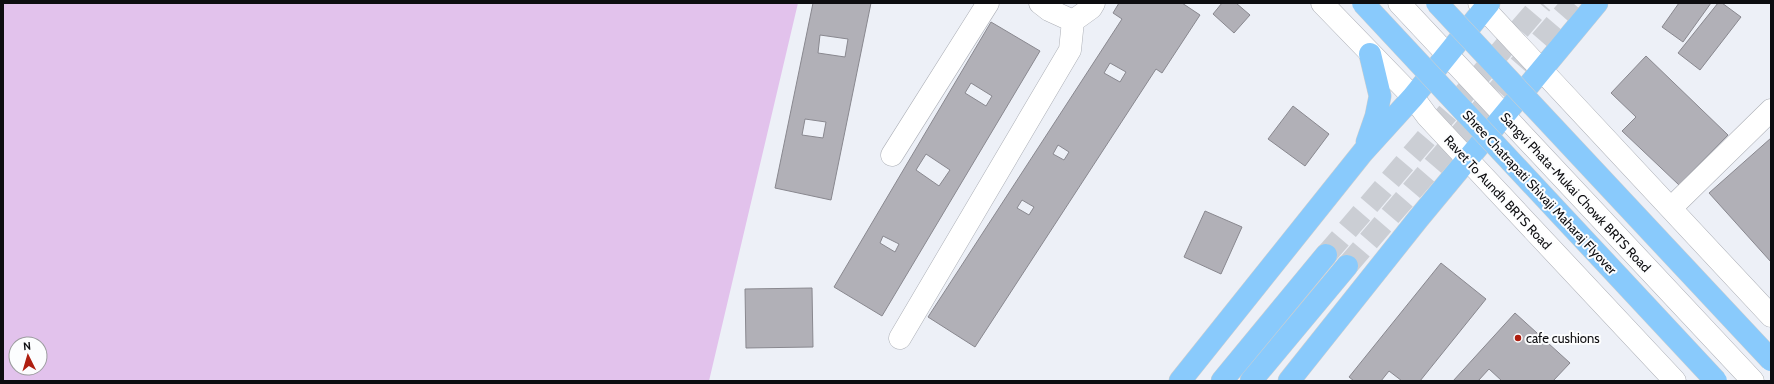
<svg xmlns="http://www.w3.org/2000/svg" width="1774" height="384" font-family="Cabin,sans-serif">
  <rect width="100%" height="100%" fill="#edf0f7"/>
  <path fill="#e2c2ec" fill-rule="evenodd" d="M3 3H798L709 381H3ZM16 344H40V368H16Z"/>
  <path fill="#b1b0b7" stroke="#89888f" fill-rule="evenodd" d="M813 3H871L831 200 775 188ZM820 35 848 39 845 57 818 53ZM805 119 826 122 823 138 802 135Z
    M1119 3H1182L1200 15 1162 73 1156 69 975 347 928 317 1122 19 1113 13ZM1110 63 1126 72 1120 82 1104 73ZM1058 145 1069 152 1064 160 1053 154ZM1022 200 1034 207 1029 215 1017 208Z
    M1222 3H1236L1250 15 1234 33 1213 14Z
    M1679 3H1711L1683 42 1662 27Z
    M1718 3H1722L1741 17 1700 70 1678 53Z
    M991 22 1040 51 882 316 834 287ZM971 83 992 96 986 106 965 93ZM926 154 950 170 939 186 916 170ZM883 236 899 244 895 252 880 243Z
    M1646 56 1728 135 1679 185 1622 131 1636 117 1611 93Z
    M1293 106 1329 134 1305 166 1268 139Z
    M1771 138V262L1709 193Z
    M1205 211 1242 227 1221 274 1184 257Z
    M1441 263 1486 299 1420 381H1402L1389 371 1381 381H1354L1349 377Z
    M812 288 813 347 746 348 745 289Z
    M1515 313 1570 363 1553 381H1502L1489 369 1478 381H1453Z"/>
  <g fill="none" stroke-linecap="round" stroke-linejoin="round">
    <path stroke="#cbced4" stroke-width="22" stroke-dasharray="22 11" stroke-linecap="butt" d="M1326 255 1542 3
      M1347 266 1573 3"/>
    <g stroke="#acafb6" stroke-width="23">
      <path id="minor" d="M1040 3 1049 10 1073 21 1091 8 1094 3
        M1322 3 1413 97 1427 116 1468 160 1675 381
        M1399 3 1753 381
        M1479 3 1771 316
        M892 155 988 3
        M1671 208 1771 110
        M900 338 1070 50 1073 21"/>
    </g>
    <g stroke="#cfcfcf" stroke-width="23">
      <path id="major" d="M1367 142 1376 116 1380 96 1370 54
        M1180 381 1363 152 1413 97 1489 3
        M1222 381 1326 255
        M1251 381 1347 266
        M1289 381 1418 219 1597 3"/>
    </g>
    <use href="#minor" stroke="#fff" stroke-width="22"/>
    <use href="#major" stroke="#89cafc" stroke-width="22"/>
    <g stroke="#cfcfcf" stroke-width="23" stroke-linecap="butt">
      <path id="major-bridge" d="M1363 3 1716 381
        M1437 3 1771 360"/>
    </g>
    <use href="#major-bridge" stroke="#89cafc" stroke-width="22"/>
  </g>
  <circle fill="#ae1e10" stroke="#fcfdfe" stroke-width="1.5" cx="1518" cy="338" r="4"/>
  <g text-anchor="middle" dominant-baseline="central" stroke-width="4" stroke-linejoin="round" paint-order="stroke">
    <g font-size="13" fill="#0d0d10" stroke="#fcfdfe">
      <text transform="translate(1498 192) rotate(47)">Ravet To Aundh BRTS Road</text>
      <text transform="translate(1540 192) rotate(47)">Shree Chatrapati Shivaji Maharaj Flyover</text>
      <text transform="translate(1576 192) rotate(47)">Sangvi Phata-Mukai Chowk BRTS Road</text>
    </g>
    <g font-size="13" fill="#0d0d10" stroke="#fcfdfe" text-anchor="start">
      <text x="1526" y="338">cafe cushions</text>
    </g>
  </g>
  <rect width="1774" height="384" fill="none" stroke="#0d0d10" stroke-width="8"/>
  <g transform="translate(28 356) rotate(355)"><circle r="19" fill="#fcfdfe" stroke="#9c9d9f"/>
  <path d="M0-3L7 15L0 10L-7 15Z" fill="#ae1e10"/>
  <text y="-6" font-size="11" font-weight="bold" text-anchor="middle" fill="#0d0d10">N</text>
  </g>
</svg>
